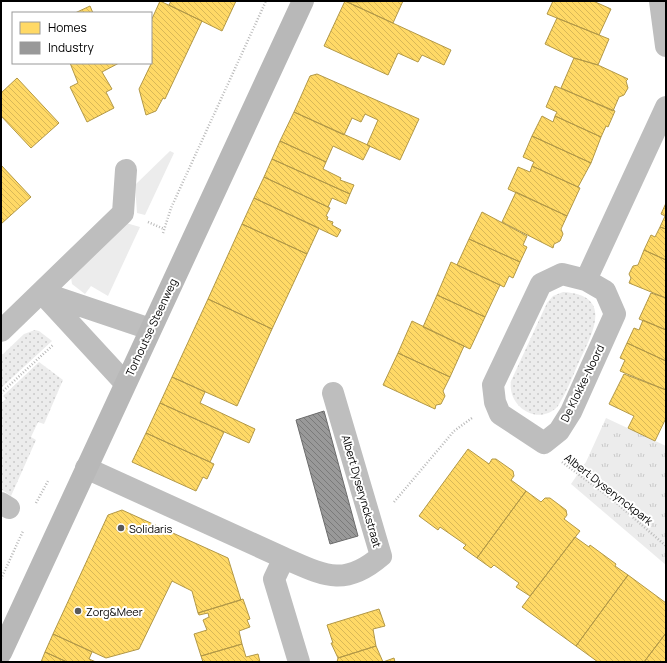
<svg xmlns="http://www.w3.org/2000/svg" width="667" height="663" font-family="Manrope,sans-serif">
  <defs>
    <pattern id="grass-dots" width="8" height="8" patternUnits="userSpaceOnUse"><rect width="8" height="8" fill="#ececec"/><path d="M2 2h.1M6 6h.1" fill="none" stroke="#c9c9c9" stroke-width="1.8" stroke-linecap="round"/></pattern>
    <pattern id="park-tufts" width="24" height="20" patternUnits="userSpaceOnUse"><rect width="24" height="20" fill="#ececec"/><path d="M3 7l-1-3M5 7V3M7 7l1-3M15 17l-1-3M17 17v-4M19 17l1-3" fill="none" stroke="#c9c9c9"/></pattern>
    <pattern id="homes-back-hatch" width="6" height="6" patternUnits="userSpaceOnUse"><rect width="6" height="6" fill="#ffd966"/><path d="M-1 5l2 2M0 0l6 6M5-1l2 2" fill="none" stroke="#d9b857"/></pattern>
    <pattern id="industry-back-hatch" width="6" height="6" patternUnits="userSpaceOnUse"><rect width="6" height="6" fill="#999"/><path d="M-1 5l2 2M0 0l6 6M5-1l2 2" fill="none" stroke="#7a7a7a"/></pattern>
  </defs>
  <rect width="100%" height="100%" fill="#fff"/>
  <path fill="url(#grass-dots)" d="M563 292C616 295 591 336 578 364 572 378 566 393 558 406 539 427 507 407 511 381L547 303 553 296Z
    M35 330 39 331 52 341 1 388V356L24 334Z
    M39 362 63 380 44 424 38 422 31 437 36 440 11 496 1 489V403L6 399 3 396Z"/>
  <path fill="url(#park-tufts)" d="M606 418 666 446V565L571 484 586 462Z"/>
  <path fill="#ececec" d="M170 151 174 153 145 215 137 213 135 185Z
    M126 223 140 227 108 296 91 286 85 294 72 284 71 277Z"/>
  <path fill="url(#homes-back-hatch)" stroke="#b29847" d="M160 1 202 21 165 99 163 98 156 111 146 115 139 89 152 62 151 21Z
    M171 1H236L222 31 169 5Z
    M345 1 352 2 403 1 393 23Z
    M345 1 451 50 444 65 422 55 418 62 398 53 388 75 324 46Z
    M553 1H593L611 9 599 35 547 14Z
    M90 6 93 13H75Z
    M557 18 609 39 598 65 574 58 545 44Z
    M574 58 598 65 628 79 626 81 628 88 624 95 619 97 613 111 561 88Z
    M70 63H119L102 72 112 89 106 92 114 108 87 122 70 87 78 83Z
    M317 74 419 119 400 160 367 145 378 120 365 114 361 122 352 118 344 135 294 112 310 76Z
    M17 78 59 123 31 148 1 116V93Z
    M555 86 615 111 608 127 606 126 601 137 555 116 557 112 546 107Z
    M294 112 370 146 363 160 333 146 326 162 280 141Z
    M542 116 553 122 555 116 601 137 591 163 532 136Z
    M532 136 591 163 578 187 532 166 534 162 523 157Z
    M280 141 326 162 323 169 341 178 340 180 354 185 350 194 272 159Z
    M272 159 350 194 346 204 332 198 328 207 264 177Z
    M1 165 31 197 1 224Z
    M532 166 580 188 567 216 508 189 518 167 530 172Z
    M264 177 330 208 326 216 328 217 327 220 333 222 332 225 341 230 337 237 254 198Z
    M516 192 567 216 561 229 563 234 560 241 554 244 553 248 502 222Z
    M254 198 319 228 307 254 242 224Z
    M666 203V229L660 227 665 216 661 214Z
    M482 212 527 236 523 245 527 247 520 262 469 239Z
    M242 224 307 254 272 329 208 299Z
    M660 227 666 229V260L644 250 651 235 655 237Z
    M469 239 520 262 513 278 509 276 504 287 457 265Z
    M644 250 666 260V298L629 283 631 278 629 274 633 266 638 265Z
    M451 262 500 285 485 317 437 295Z
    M651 293 666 298V330L639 319Z
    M437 295 485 317 470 349 423 327Z
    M208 299 272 329 237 406 172 377Z
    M643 320 666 330V361L627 343 634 328 639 330Z
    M412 321 464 346 450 377 398 353Z
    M627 343 666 361V390L620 371 625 360 620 358Z
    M398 353 450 377 443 391 445 396 441 404 436 405 435 409 383 385Z
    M624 374 666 390V418L655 441 628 428 634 416 609 404Z
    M172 377 205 392 200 403 255 429 249 443 160 403Z
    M160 403 224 432 210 462 146 433Z
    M146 433 214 464 207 479 203 477 196 491 132 462Z
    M468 449 489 464 492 459H496L513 471 514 476 511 480 526 491 477 558 463 548 466 545 440 527 438 530 419 516Z
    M526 491 541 502 545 498H550L566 510 567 515 564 519 580 531 530 596 516 587 519 583 494 565 491 568 477 558Z
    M122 510 228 558 241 600 198 613 192 591 172 581 139 649 106 658 53 634 108 515Z
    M575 537 589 547 590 545 616 564 615 566 628 575 576 646 522 607Z
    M628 575 666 603V633L644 662H598L576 646Z
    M243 599 250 619 247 620 250 627 239 631 242 644 201 656 194 634 207 630 203 620 209 617 208 613 199 615 198 613Z
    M379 609 385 626 373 629 376 646 338 658 331 643H333L327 625Z
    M666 633V662H644Z
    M53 634 92 652 89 659 96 662H67L45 652Z
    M242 644 246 657 258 654 260 662H203L201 656Z
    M376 646 383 662 394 658 395 662H337L338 658Z
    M45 652 67 662H41Z"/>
  <path fill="url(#industry-back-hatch)" stroke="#6b6b6b" d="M324 411 358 536 330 544 296 420Z"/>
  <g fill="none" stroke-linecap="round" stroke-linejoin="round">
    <path stroke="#b9b9b9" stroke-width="2.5" stroke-dasharray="1 2" stroke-linecap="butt" d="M148 222 164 229
      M163 233 171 208 266 1
      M1 393 53 345
      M562 462 613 500 666 546
      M394 502 454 431 472 418
      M36 503 48 481
      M1 579 23 531"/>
    <path stroke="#bebebe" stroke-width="22" d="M660 1 666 46
      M562 274 586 280 605 291 615 314 571 412 559 431 544 443 500 414 495 402 493 385 541 284Z
      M586 280 666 107
      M42 293 125 383
      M43 293 150 329
      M1 331 123 213 126 170
      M86 468 284 558
      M1 503 9 508
      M299 662 274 579 284 558C323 575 344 588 381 556L333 393"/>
    <path stroke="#b8b8b8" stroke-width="22" d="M1 653 303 1"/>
  </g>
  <g fill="#595959" stroke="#fff" stroke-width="1.5">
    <circle cx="121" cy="528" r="4"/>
    <circle cx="78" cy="611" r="4"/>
  </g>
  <g text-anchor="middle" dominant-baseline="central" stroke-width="4" stroke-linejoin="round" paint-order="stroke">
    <g font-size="11" fill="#000" stroke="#fff">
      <text transform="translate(151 327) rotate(-65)">Torhoutse Steenweg</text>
      <text transform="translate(582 383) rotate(-64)">De Klokke-Noord</text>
      <text transform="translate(609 489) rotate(38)">Albert Dyserynckpark</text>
      <text transform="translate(362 491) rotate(74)">Albert Dyserynckstraat</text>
    </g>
    <g font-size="11" fill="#000" stroke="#fff" text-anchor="start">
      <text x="129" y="528">Solidaris</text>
      <text x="86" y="611">Zorg&amp;Meer</text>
    </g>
  </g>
  <rect width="667" height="663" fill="none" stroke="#000000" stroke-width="4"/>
  <rect x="12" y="12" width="140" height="52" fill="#ffffff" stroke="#999999"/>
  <rect x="20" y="22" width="20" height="12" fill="#ffd966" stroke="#999999"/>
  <text x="48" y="32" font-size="12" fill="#000000">Homes</text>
  <rect x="20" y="42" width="20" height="12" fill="#999999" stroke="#999999"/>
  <text x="48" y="52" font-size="12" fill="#000000">Industry</text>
</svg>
